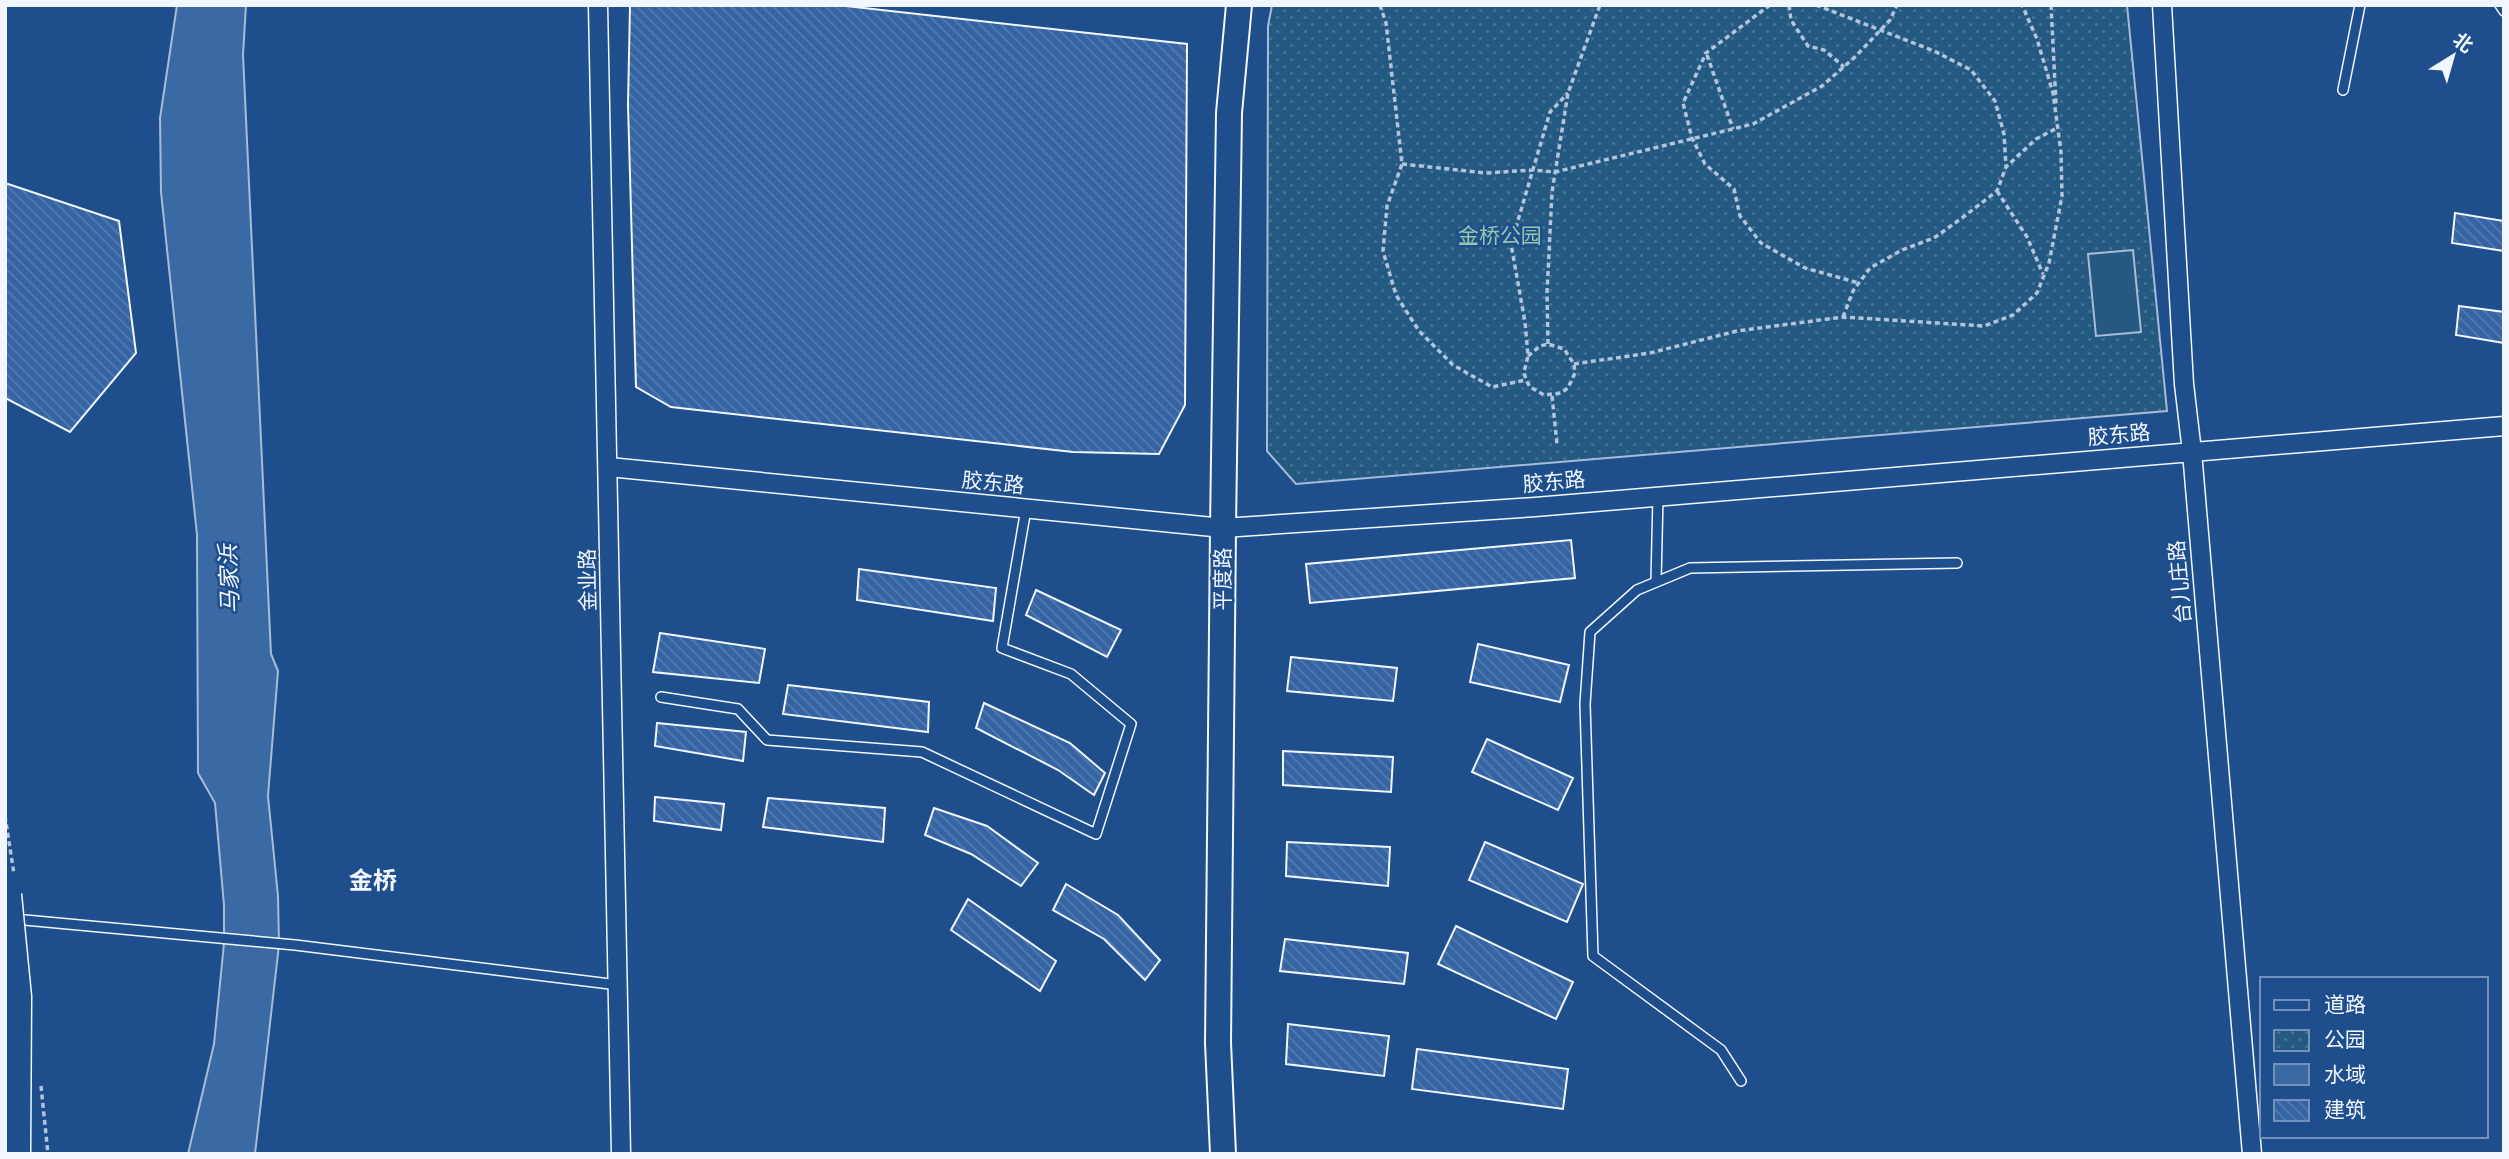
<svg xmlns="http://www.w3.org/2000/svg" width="2509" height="1159" font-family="'Fira Sans','Noto Sans SC',sans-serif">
  <defs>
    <pattern id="park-dots" width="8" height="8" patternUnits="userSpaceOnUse" patternTransform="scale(1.75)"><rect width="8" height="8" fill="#245a82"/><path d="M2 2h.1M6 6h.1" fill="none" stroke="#447295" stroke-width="1.8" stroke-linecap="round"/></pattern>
    <pattern id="building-back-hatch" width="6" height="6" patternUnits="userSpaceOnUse" patternTransform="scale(1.75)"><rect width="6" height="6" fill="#3563a3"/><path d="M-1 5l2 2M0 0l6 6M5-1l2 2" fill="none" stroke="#537ab1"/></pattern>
  </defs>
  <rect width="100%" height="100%" fill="#1f4e8c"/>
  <path fill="url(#park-dots)" stroke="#a8bbd7" stroke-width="2" d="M1272 5H2127L2167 411 1296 484 1267 451 1268 26Z"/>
  <path fill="#245a82" stroke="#a8bbd7" stroke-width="2" d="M2133 250 2141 332 2096 336 2088 254Z"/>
  <path fill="#3b69a3" stroke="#a8bbd7" stroke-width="2" d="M177 5H246L243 55 271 654 278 671 268 796 278 896 279 945 255 1154H188L214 1044 224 943V905L215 803 198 773 197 535 161 192 160 118Z"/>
  <path fill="url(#building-back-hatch)" stroke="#f2f6ff" stroke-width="2" d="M630 5H837L1187 44 1185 405 1159 454 1073 452 671 407 636 387 628 105Z
    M5 183 119 221 136 353 70 432 5 398Z
    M2455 213 2504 221V251L2452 243Z
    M2459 306 2504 312V343L2456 335Z
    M1571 540 1575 578 1310 603 1306 564Z
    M859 569 996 588 993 621 857 600Z
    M1036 590 1121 630 1107 657 1026 615Z
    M660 633 765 649 759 683 653 672Z
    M1478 644 1569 665 1560 702 1470 682Z
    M1291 657 1397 668 1393 701 1287 691Z
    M788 685 929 702 928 732 783 714Z
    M984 703 1070 743 1105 773 1094 795 1058 770 976 728Z
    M657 723 746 732 743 761 655 746Z
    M1487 739 1573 778 1558 810 1472 772Z
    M1283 751 1393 757 1391 792 1283 785Z
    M655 797 724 804 721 830 654 821Z
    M768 798 885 808 883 842 763 827Z
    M934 808 987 826 1038 863 1021 886 971 854 925 835Z
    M1287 842 1390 847 1388 886 1286 876Z
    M1485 842 1583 884 1567 922 1469 880Z
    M1066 884 1118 915 1160 960 1145 980 1104 939 1053 910Z
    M968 899 1056 961 1040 991 951 930Z
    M1456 926 1573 982 1556 1019 1438 964Z
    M1285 939 1408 953 1404 984 1280 971Z
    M1288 1024 1389 1036 1384 1076 1286 1064Z
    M1417 1049 1568 1069 1563 1109 1412 1089Z"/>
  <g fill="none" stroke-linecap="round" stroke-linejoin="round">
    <g stroke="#f2f6ff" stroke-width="12">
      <path id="lane" d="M2500 5 2504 11
        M2343 90 2360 5
        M1656 582 1658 496
        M661 697 738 709 767 740 922 752 1096 834 1131 724 1071 674 1002 648 1026 509
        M14 919 295 945 618 985
        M1741 1081 1721 1050 1593 956 1585 704 1590 632 1637 590 1690 568 1957 563"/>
    </g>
    <g stroke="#f2f6ff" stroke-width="21">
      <path id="street" d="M598 5 621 1154
        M2162 5 2184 384 2192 452 2252 1154
        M609 467 1223 528 1535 507 2504 426"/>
    </g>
    <g stroke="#f2f6ff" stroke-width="28">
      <path id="secondary" d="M1223 1154 1218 1043 1223 528 1229 113 1239 5"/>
    </g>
    <path stroke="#b3c4dc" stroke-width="3.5" stroke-dasharray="5 3.5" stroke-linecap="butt" d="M1380 5 1386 23 1402 164 1387 206 1383 251 1396 295 1419 331 1453 365 1492 387 1526 380
      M1770 5 1706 53 1683 103 1692 138 1705 164 1734 189 1740 216 1761 243 1805 268 1859 283
      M1789 5 1791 20 1808 46 1824 50 1844 67
      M1816 5 1934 51 1971 70 1995 101 2004 134 2006 167
      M2051 5 2056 104
      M1707 55 1733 129
      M1402 164 1486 173 1533 170 1555 172 1753 124 1822 86 1856 56 1890 20 1897 5
      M1997 191 2027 237 2043 274
      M1843 317 1853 291 1870 268 1902 250 1934 238 1962 218 1997 191 2006 167 2022 152 2036 139 2057 128
      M1548 344 1547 293 1552 192 1568 93 1600 5
      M1528 356 1540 346 1548 344 1564 349 1574 364 1575 373 1568 388 1561 393 1544 395 1530 387 1526 380 1524 372 1528 356 1525 322 1511 244 1550 112 1568 93
      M1574 364 1650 353 1737 331 1843 317 1984 326 2013 315 2037 293 2049 263 2062 196 2061 152 2053 93 2037 39 2022 5
      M1552 396 1557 444
      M5 816 14 874
      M41 1086 48 1154"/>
    <use href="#lane" stroke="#1f4e8c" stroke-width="9"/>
    <use href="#street" stroke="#1f4e8c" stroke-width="18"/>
    <use href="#secondary" stroke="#1f4e8c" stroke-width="24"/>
    <g stroke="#f2f6ff" stroke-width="35" stroke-linecap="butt">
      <path id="highway-bridge" d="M5 895 15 997 14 1154"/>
    </g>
    <use href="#highway-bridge" stroke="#1f4e8c" stroke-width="32"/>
  </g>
  <g text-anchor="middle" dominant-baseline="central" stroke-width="5" stroke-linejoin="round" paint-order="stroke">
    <g font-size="21" fill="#97c8a6" stroke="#1f4e8c">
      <text x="1500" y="236">金桥公园</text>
    </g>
    <g font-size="21" fill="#f2f6ff" stroke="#1f4e8c">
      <text transform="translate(2119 435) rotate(-5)">胶东路</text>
      <text transform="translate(1554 482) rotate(-5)">胶东路</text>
      <text transform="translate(993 483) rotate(6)">胶东路</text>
      <text transform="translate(1223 579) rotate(-90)">平度路</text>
      <text transform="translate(588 580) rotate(-91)">金业路</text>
      <text transform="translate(2180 582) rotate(-95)">台儿庄路</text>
    </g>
    <g font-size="23" font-style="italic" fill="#f2f6ff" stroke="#1f4e8c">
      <text transform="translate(229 579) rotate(-92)">马家浜</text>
    </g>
    <g font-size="24" font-weight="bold" fill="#f2f6ff" stroke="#1f4e8c">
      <text x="373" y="881">金桥</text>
    </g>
  </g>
  <rect width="2509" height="1159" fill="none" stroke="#f2f6ff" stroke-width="14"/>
  <rect x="2260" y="977" width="228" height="161" fill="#1f4e8c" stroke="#7391ba" stroke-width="2"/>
  <rect x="2274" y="1000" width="35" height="10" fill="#1f4e8c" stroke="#7391ba" stroke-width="2"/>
  <text x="2324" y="1012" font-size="21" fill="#f2f6ff">道路</text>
  <rect x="2274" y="1030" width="35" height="21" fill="url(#park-dots)" stroke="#7391ba" stroke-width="2"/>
  <text x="2324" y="1047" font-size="21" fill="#f2f6ff">公园</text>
  <rect x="2274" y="1064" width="35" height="21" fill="#3b69a3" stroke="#7391ba" stroke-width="2"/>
  <text x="2324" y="1082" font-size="21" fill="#f2f6ff">水域</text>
  <rect x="2274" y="1100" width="35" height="21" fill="url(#building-back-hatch)" stroke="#7391ba" stroke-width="2"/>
  <text x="2324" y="1117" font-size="21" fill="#f2f6ff">建筑</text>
  <g transform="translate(2453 56) rotate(37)" stroke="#1f4e8c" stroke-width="5" paint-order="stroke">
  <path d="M0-5L12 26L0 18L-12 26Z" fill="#f2f6ff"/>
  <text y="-10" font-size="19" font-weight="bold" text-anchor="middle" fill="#f2f6ff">北</text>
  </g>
</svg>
